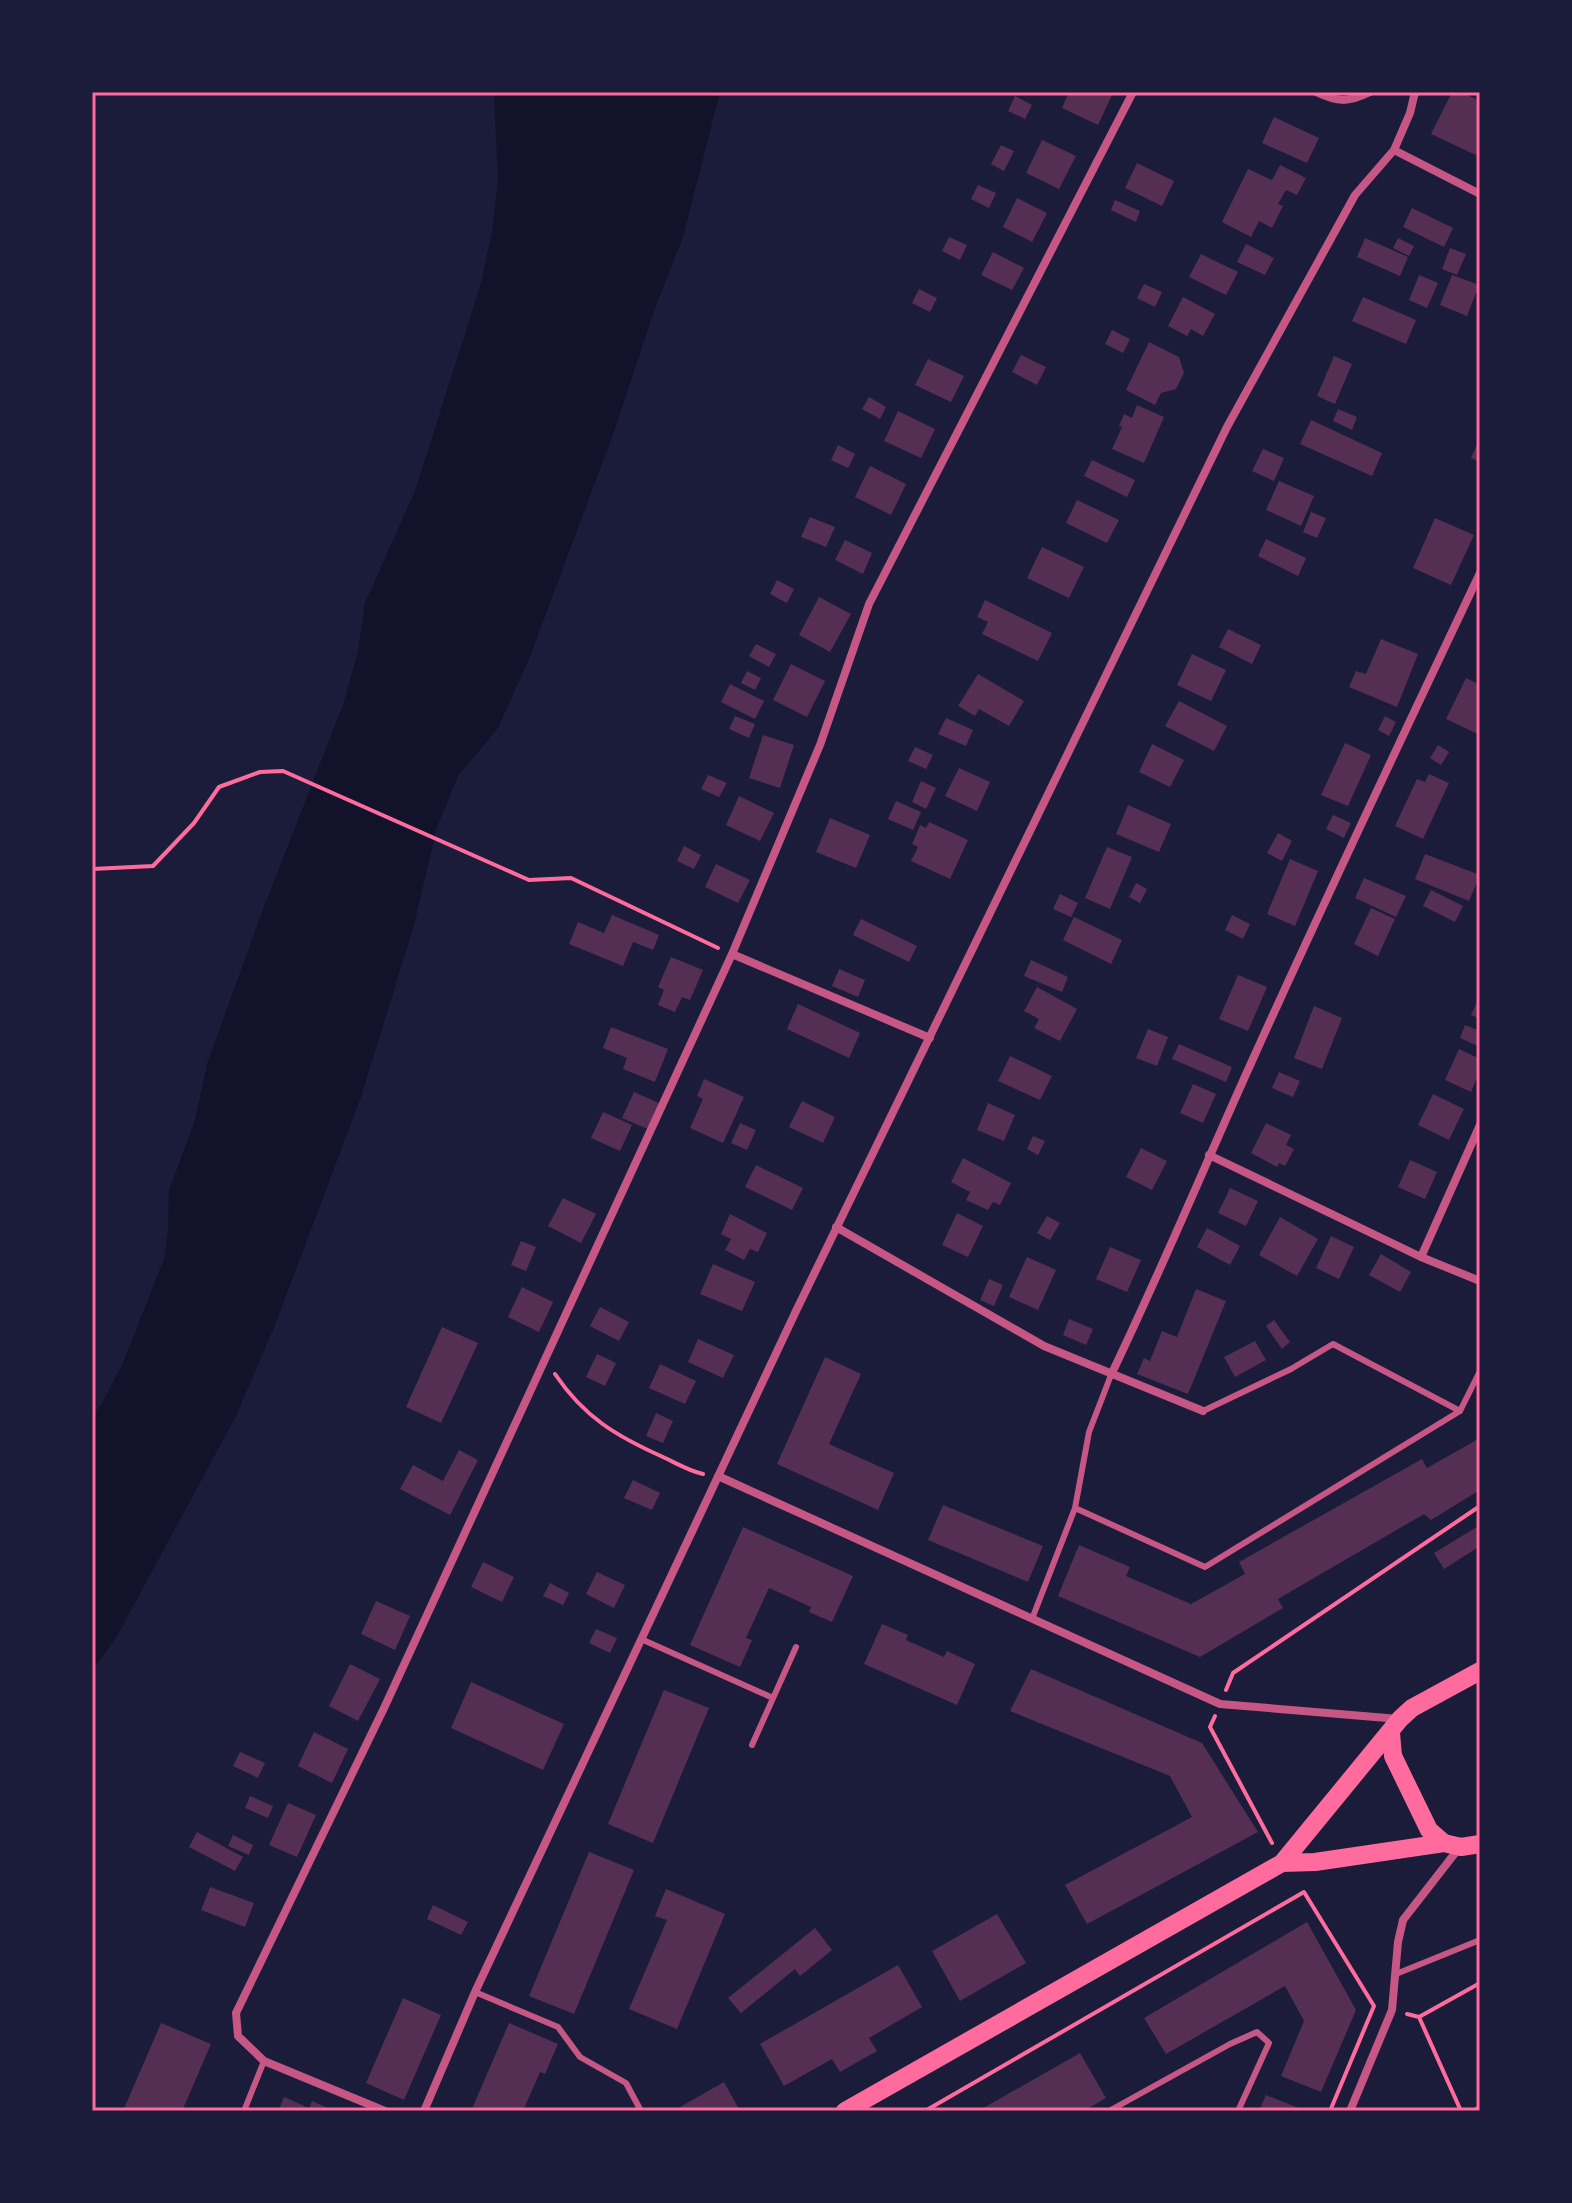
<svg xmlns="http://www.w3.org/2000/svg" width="1572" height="2203" font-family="'Source Serif 4',serif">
  <rect width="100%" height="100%" fill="#1b1b3a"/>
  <path fill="#12122b" d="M494 92H720L683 237 655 308 615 429 529 659 498 728 458 776 437 827 414 925 361 1097 275 1325 236 1416 117 1636 92 1671V1416L101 1405 123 1363 164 1259 168 1230 169 1191 195 1120 207 1064 262 912 343 705 358 651 365 603 415 491 480 287 492 233 498 180Z"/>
  <path fill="#542f53" d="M1069 92H1106L1112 95 1098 125 1062 108Z
    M1452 92H1461L1480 101V157L1431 134Z
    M1015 96 1032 105 1025 119 1008 111Z
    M1274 117 1319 138 1307 163 1262 143Z
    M1042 140 1076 156 1059 189 1026 173Z
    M1001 145 1014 151 1004 171 991 164Z
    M1137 163 1174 181 1162 206 1125 188Z
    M1280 165 1306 178 1297 195 1286 190 1278 204 1283 206 1272 228 1259 221 1251 237 1222 222 1248 169 1272 180Z
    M978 185 996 193 989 208 971 199Z
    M1017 198 1047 213 1032 242 1003 227Z
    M1115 200 1140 211 1136 222 1111 210Z
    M1412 208 1453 228 1444 247 1403 227Z
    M949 237 967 245 960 260 942 251Z
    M1365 238 1408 257 1400 276 1357 257Z
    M1398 238 1414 246 1409 256 1393 248Z
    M1246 244 1274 258 1265 275 1237 262Z
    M1450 248 1466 254 1457 275 1442 269Z
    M993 252 1024 268 1012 290 981 275Z
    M1201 254 1238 272 1226 295 1189 277Z
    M1419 275 1438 283 1427 308 1409 300Z
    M1452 275 1479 285 1467 316 1440 305Z
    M1144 284 1162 292 1155 307 1137 298Z
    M919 289 937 298 930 312 912 303Z
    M1183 297 1215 314 1203 336 1191 329 1187 336 1168 326Z
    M1363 297 1416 320 1406 344 1352 321Z
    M1112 330 1130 339 1123 353 1105 344Z
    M1149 342 1179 357 1184 373 1176 389 1161 393 1155 405 1126 390Z
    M1021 355 1046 367 1037 385 1012 372Z
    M1334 356 1352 364 1335 404 1317 396Z
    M928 359 964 376 951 402 915 385Z
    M869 397 886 407 880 419 862 409Z
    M1137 405 1164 417 1144 463 1112 449 1122 427 1119 426 1124 414 1132 418Z
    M1338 409 1357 417 1352 430 1333 421Z
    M898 411 935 429 921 458 884 441Z
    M1311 420 1382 453 1372 476 1300 444Z
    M1480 438V462L1471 458Z
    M838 445 855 454 848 468 831 460Z
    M1263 449 1284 458 1274 481 1252 471Z
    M1092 460 1135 480 1127 497 1084 476Z
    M870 466 906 484 891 515 855 497Z
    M1279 481 1314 496 1301 526 1266 510Z
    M1077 500 1119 520 1107 543 1066 523Z
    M1311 512 1326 518 1317 538 1303 532Z
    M810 517 835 527 826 547 801 537Z
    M1435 518 1474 535 1451 585 1413 568Z
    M1266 539 1306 558 1298 576 1258 556Z
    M845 540 872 553 863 574 835 560Z
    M1042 547 1084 567 1069 598 1027 578Z
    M777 580 794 589 787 603 770 594Z
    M819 597 851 614 830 652 799 635Z
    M985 600 1052 633 1038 661 982 634 988 622 977 617Z
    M1228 629 1261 645 1252 664 1219 647Z
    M1381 639 1418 654 1397 707 1349 687 1356 671 1366 674Z
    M756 644 776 654 769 667 749 656Z
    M1192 654 1226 670 1211 701 1177 685Z
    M791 664 825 681 807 717 773 700Z
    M747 671 761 678 755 690 741 683Z
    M978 674 1024 701 1009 726 979 709 975 716 958 706Z
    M1466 678 1480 685V735L1446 719Z
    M730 684 764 701 755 719 721 702Z
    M1179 701 1227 726 1214 751 1165 726Z
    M735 716 755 724 749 738 729 729Z
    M1385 716 1396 722 1389 736 1378 730Z
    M946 718 973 730 966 746 938 734Z
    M763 735 794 745 780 788 749 778Z
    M1345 743 1371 755 1348 806 1321 795Z
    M1152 744 1184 760 1170 787 1139 772Z
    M1438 745 1449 752 1441 765 1430 758Z
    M915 747 933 755 926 769 908 761Z
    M959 768 990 782 977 811 945 796Z
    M1429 774 1449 783 1423 839 1395 826 1417 779 1425 782Z
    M708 775 727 783 719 797 701 789Z
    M921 781 936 788 926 809 912 802Z
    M739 796 774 813 760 841 726 825Z
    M896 801 921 812 913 830 888 819Z
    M1128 805 1171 824 1159 852 1116 834Z
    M1333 815 1351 823 1344 838 1326 829Z
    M830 818 870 835 856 868 816 852Z
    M929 822 968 840 950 879 911 861 918 847 912 844 920 825 926 828Z
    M1278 833 1292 841 1282 861 1267 853Z
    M684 846 701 855 694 869 677 861Z
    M1107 847 1132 857 1110 909 1085 898Z
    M1425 854 1480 875 1469 901 1415 879Z
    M1290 859 1318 871 1295 926 1267 914Z
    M716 864 750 880 738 903 705 887Z
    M1364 878 1406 896 1396 917 1355 898Z
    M1136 883 1147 889 1140 903 1129 897Z
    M1431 890 1463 906 1455 922 1423 906Z
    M1060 894 1078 903 1071 917 1053 909Z
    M1371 908 1395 919 1378 956 1354 944Z
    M612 915 659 935 653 950 633 942 623 966 569 944 578 922 604 933Z
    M1232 915 1250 924 1243 939 1225 930Z
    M1074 917 1122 940 1111 964 1063 940Z
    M861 919 917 946 909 962 853 935Z
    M671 957 703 970 690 1000 682 997 675 1012 658 1005 664 990 658 987Z
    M1031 960 1068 977 1062 992 1024 976Z
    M839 969 865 980 858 997 832 986Z
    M1238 975 1267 987 1248 1031 1219 1019Z
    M1037 987 1077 1009 1060 1041 1034 1028 1039 1019 1024 1011Z
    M1480 995V1019L1471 1015Z
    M798 1004 860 1033 849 1058 787 1029Z
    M1314 1006 1342 1018 1322 1069 1294 1058Z
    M1465 1025 1480 1031V1047L1460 1038Z
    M611 1027 668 1049 655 1082 623 1069 627 1058 603 1048Z
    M1148 1029 1168 1037 1157 1066 1136 1058Z
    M1179 1044 1232 1067 1226 1082 1172 1059Z
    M1459 1049 1480 1059V1071L1471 1092 1445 1080Z
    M1010 1056 1052 1076 1040 1100 998 1081Z
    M1279 1072 1300 1081 1293 1097 1272 1088Z
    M704 1079 744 1097 723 1143 690 1128 703 1099 697 1096Z
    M1193 1084 1216 1094 1203 1123 1180 1113Z
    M634 1092 661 1104 650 1130 622 1118Z
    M1433 1094 1464 1109 1449 1140 1418 1125Z
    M802 1101 835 1117 823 1143 789 1127Z
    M988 1103 1015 1115 1004 1141 977 1130Z
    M603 1112 632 1125 620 1151 591 1138Z
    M740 1123 756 1130 747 1150 731 1143Z
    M1266 1123 1291 1135 1286 1145 1294 1149 1285 1166 1279 1163 1277 1167 1251 1153Z
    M1033 1136 1045 1141 1038 1155 1027 1149Z
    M1141 1148 1167 1161 1152 1190 1126 1177Z
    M963 1158 1011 1183 1000 1205 993 1202 988 1210 966 1200 970 1192 951 1182Z
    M1410 1160 1437 1172 1425 1199 1398 1187Z
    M756 1165 803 1188 792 1210 745 1187Z
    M1230 1188 1258 1201 1246 1226 1218 1213Z
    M563 1198 596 1214 581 1243 548 1226Z
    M957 1213 983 1226 968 1257 942 1245Z
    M730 1214 767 1233 758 1252 750 1249 744 1260 725 1250 731 1239 721 1234Z
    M1047 1216 1060 1223 1050 1240 1037 1233Z
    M1280 1217 1318 1239 1297 1276 1259 1255Z
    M1207 1228 1240 1246 1230 1265 1197 1247Z
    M1331 1236 1354 1247 1339 1279 1316 1268Z
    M521 1241 536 1247 526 1271 511 1265Z
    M1110 1247 1141 1260 1127 1292 1096 1279Z
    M1381 1254 1411 1272 1400 1292 1369 1275Z
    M1027 1257 1056 1270 1038 1310 1009 1297Z
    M713 1264 755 1282 742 1311 700 1294Z
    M989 1279 1003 1285 994 1306 980 1300Z
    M522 1287 553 1302 539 1332 508 1317Z
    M1196 1289 1226 1301 1188 1394 1137 1374 1144 1358 1150 1361 1162 1331 1177 1337Z
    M600 1307 629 1322 619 1341 590 1326Z
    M1069 1319 1093 1329 1086 1345 1063 1335Z
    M1274 1320 1290 1342 1282 1349 1266 1326Z
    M442 1327 478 1343 441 1423 406 1407Z
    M698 1339 734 1355 723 1378 688 1362Z
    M1255 1341 1266 1360 1235 1377 1224 1357Z
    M597 1354 616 1363 605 1386 586 1377Z
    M825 1357 861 1374 829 1444 894 1473 878 1510 777 1464Z
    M660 1364 696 1381 685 1404 649 1388Z
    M656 1413 673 1421 663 1443 646 1436Z
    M1480 1438V1490L1431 1520 1424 1514 1278 1599 1283 1608 1200 1657 1058 1596 1079 1545 1130 1567 1126 1576 1191 1604 1245 1574 1239 1562 1422 1459 1427 1468Z
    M459 1450 478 1460 450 1515 400 1489 413 1465 443 1481Z
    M633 1480 660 1493 652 1510 624 1498Z
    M943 1505 1043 1546 1028 1582 928 1540Z
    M1480 1525V1546L1444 1569 1434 1553Z
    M743 1527 853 1576 832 1622 809 1612 811 1607 769 1588 746 1638 752 1640 740 1667 690 1645Z
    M483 1562 514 1577 502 1602 471 1587Z
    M597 1572 625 1585 614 1608 586 1594Z
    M550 1583 569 1593 563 1605 543 1596Z
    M376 1601 410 1616 395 1650 361 1634Z
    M882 1624 908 1635 906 1640 944 1657 947 1651 975 1664 957 1705 864 1664Z
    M596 1629 617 1638 610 1653 589 1643Z
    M350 1664 380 1679 358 1721 329 1706Z
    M1031 1669 1202 1743 1258 1832 1087 1924 1065 1885 1192 1817 1170 1776 1010 1711Z
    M471 1682 564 1724 543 1770 451 1728Z
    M664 1690 709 1708 653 1843 608 1824Z
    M314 1732 348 1749 332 1783 298 1766Z
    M240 1752 265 1763 258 1778 233 1766Z
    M250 1796 273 1806 268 1818 245 1808Z
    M288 1803 316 1815 297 1857 269 1845Z
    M197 1832 243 1857 235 1871 189 1847Z
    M233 1835 253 1845 249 1855 228 1846Z
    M589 1852 634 1870 574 2014 529 1996Z
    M210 1887 254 1903 245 1927 201 1910Z
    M666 1889 725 1914 677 2029 629 2009 667 1920 655 1916Z
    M433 1905 468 1922 461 1935 427 1919Z
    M997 1914 1026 1963 960 2001 932 1951Z
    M1307 1922 1356 2010 1321 2092 1281 2076 1304 2021 1285 1986 1166 2054 1144 2018Z
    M815 1928 832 1950 800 1976 795 1969 741 2013 728 1998Z
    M898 1965 922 2007 869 2038 877 2051 840 2072 832 2059 784 2086 760 2044Z
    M403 1998 441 2015 404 2100 366 2083Z
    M161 2023 211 2044 182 2111H123Z
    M509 2023 558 2044 545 2074 540 2072 523 2111H471Z
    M1080 2053 1106 2098 1084 2111H978Z
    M724 2082 740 2111H673Z
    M1266 2095 1306 2111H1259Z
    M284 2097 309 2108 312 2101 335 2111H278Z"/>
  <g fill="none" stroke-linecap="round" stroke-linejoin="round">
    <path stroke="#ff6b9d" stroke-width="4" d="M92 869 153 866 194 823 219 787 260 772 283 771 529 880 571 878 718 948
      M555 1374C584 1417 616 1436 663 1457 676 1463 689 1471 703 1474
      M1226 1690 1233 1673 1480 1506
      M1215 1716 1210 1727 1272 1843
      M1407 2014 1419 2017 1480 1983
      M1419 2017 1461 2111
      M925 2111 1304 1892 1374 2006 1330 2111
      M1473 2111 1480 2107"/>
    <path stroke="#c65784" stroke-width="6" d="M1203 1411 1291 1369 1333 1344 1460 1411 1480 1371
      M1075 1508 1205 1567 1460 1411
      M1032 1619 1075 1508 1089 1432 1111 1375
      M641 1639 773 1698
      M752 1745 796 1647
      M1396 1974 1480 1940
      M475 1992 558 2027 580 2057 626 2083 641 2111
      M244 2111 264 2061
      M1109 2111 1230 2044 1257 2032 1269 2043 1238 2111"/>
    <path stroke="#c65784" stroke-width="8" d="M1316 92C1337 102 1348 103 1370 92
      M1394 150 1480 194
      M732 954 930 1038
      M1209 1155 1421 1257 1480 1281
      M836 1227 1044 1346 1203 1411
      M1421 1257 1480 1125
      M1111 1375C1161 1271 1205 1165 1252 1061 1326 897 1403 735 1480 573
      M718 1476 1220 1704 1399 1719
      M385 2111 264 2061 238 2036 236 2013 385 1706 732 954 820 745 869 604 1133 92
      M424 2111 475 1992 796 1311 1227 427 1355 195 1394 150 1410 113 1415 92
      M1350 2111 1392 2010 1398 1942 1403 1920 1459 1848"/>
    <path stroke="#ff6b9d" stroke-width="18" d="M1391 1733 1393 1756 1429 1830 1444 1843 1461 1847 1480 1844
      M1282 1863 1315 1862 1444 1843
      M845 2111 1282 1863 1400 1719 1412 1708 1480 1671"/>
  </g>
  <rect width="1572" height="2203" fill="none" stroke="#1b1b3a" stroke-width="188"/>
  <rect x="94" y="94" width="1384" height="2015" fill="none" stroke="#ff6b9d" stroke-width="3"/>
</svg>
